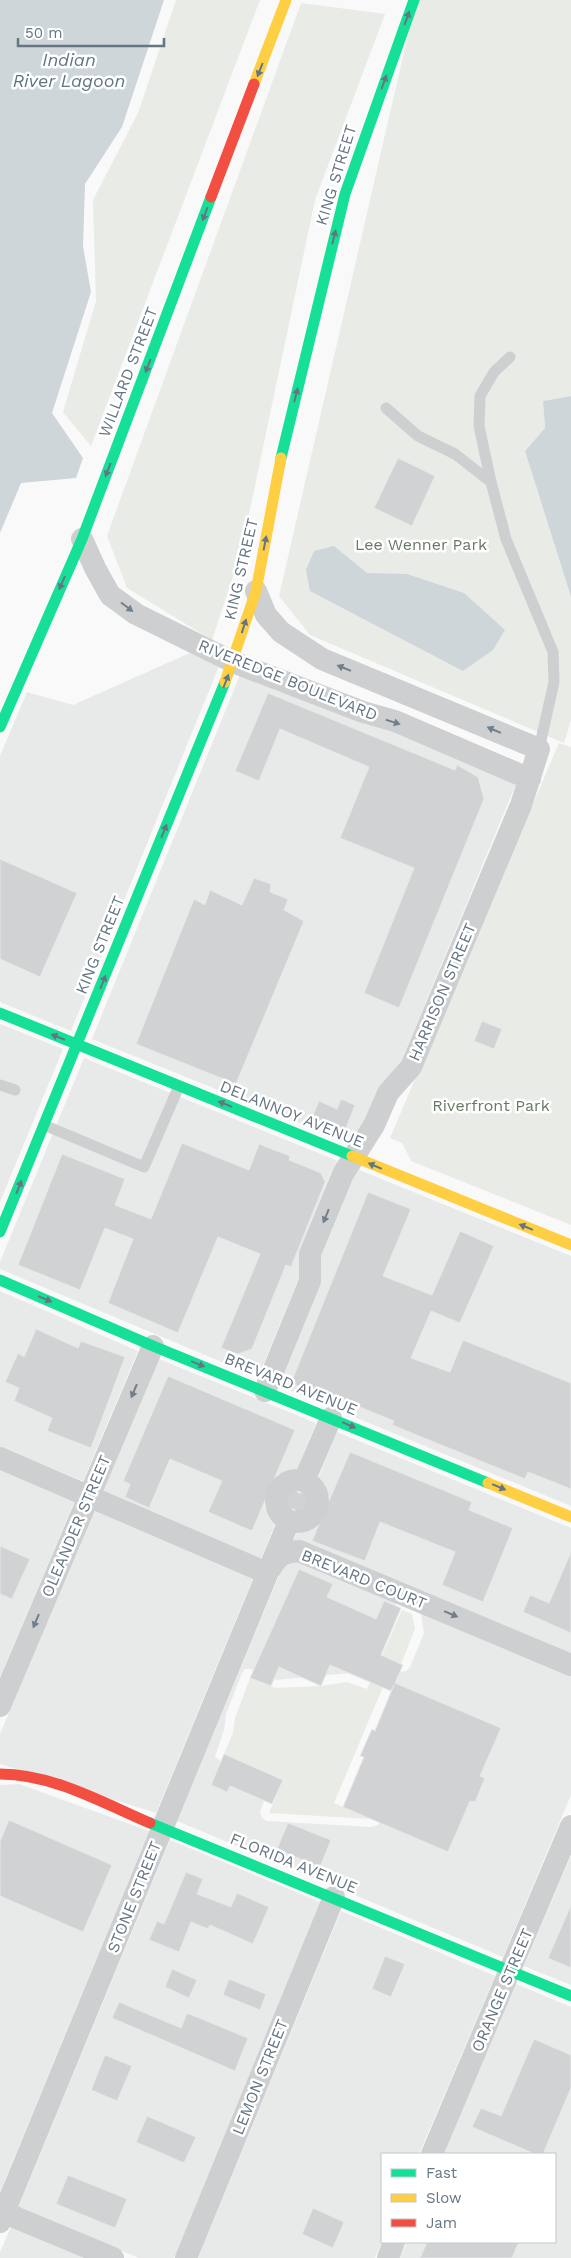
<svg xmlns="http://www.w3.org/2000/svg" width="571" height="2258" font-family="'Work Sans',sans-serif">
  <rect width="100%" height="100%" fill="#f9f9f9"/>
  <path fill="#e8e9e9" d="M192 652 219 666 71 1031 0 1002V756L27 692 73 705Z
    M240 675 360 722 392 731 516 784 401 1062 378 1088 364 1120 349 1143 92 1039Z
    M0 1024 63 1049 0 1202Z
    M84 1058 338 1161 332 1170 300 1250 299 1278 258 1377 0 1269V1262Z
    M359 1170 571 1256V1506L279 1386 320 1285 321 1257 353 1179Z
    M0 1291 138 1351 83 1481 0 1447Z
    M159 1359 316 1423 297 1470 279 1474 271 1481 264 1498 265 1508 275 1524 261 1559 103 1491Z
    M337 1432 571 1528V1654L293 1541 297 1533 311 1529 320 1524 329 1506 328 1495 318 1478Z
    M0 1469 75 1500 0 1677Z
    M96 1509 253 1578 156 1813 0 1764V1734Z
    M298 1561 397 1603 350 1673 276 1680 251 1669H245L242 1673 226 1714 224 1730 215 1756 221 1762 270 1784 260 1812 262 1818 267 1821 371 1827 378 1825 381 1820 377 1812 346 1799 399 1672 406 1671 410 1667 424 1633 421 1613 571 1676V1795L503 1957 177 1821 278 1578 285 1566 291 1562Z
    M19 1784 149 1831 0 2192V1785Z
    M170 1840 320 1902 174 2258H139L18 2208Z
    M571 1856V1985L524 1966Z
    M341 1911 495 1976 419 2154H382V2242L375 2258H198Z
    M516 1984 571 2007V2258H400L407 2242H555V2154H444Z
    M11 2227 87 2258H0V2252Z"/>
  <path fill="#e8ebe6" d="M176 0H260L91 446 63 412 96 301 93 200 138 113Z
    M416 0H571V396L543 401 545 428 525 451 571 597V720L564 743 310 635 279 596Z
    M301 3 385 14 315 200 241 552 212 640 127 588 107 536Z
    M559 743 571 747V1225L411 1161 402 1143 390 1138Z
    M402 1610 412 1614 415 1629 401 1664 394 1661 334 1803 371 1819 269 1813 283 1780 224 1754 233 1733 235 1718 250 1678 275 1688 321 1686 347 1682 367 1689Z"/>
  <path fill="#ced6d9" d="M0 0H164L122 127 85 184 83 246 91 292 52 413 83 458 76 478 21 483 0 533Z
    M571 396V597L525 451 545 428 543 401Z
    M334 546 367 573 407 574 464 593 505 630 493 650 463 671 310 591 306 570 314 551Z"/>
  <path fill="#d0d2d3" stroke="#e8e8e8" d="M398 458 435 476 412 526 374 508Z
    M268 693 455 770 457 765 478 777 484 799 399 1008 364 993 414 868 340 838 369 767 280 729 259 781 235 771Z
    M0 859 77 893 40 977 0 959Z
    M254 878 271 884 270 892 288 899 284 910 304 921 236 1084 136 1044 194 899 205 905 210 890 242 905Z
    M482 1021 502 1029 494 1049 474 1041Z
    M341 1099 355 1105 344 1133 311 1120 319 1101 337 1109Z
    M182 1143 249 1170 259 1144 290 1156 289 1160 321 1173 325 1182 291 1267 286 1265 252 1349 238 1354 221 1348 260 1254 218 1237 178 1333 108 1303 133 1239 105 1228 80 1290 18 1265 62 1154 125 1179 115 1205 151 1219Z
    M368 1192 411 1209 383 1276 432 1295 460 1231 494 1246 460 1323 431 1311 411 1358 450 1372 463 1340 571 1383V1489L528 1472 525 1479 392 1425 394 1421 335 1397 333 1401 291 1383Z
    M36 1329 78 1348 81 1341 125 1357 91 1448 47 1431 52 1418 14 1401 19 1388 5 1382 18 1353 24 1357Z
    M168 1376 295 1430 252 1531 208 1512 222 1481 170 1459 149 1508 125 1497 130 1484 123 1481Z
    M350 1452 472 1502 469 1510 513 1528 483 1602 442 1585 455 1552 380 1522 365 1561 312 1541 320 1522 300 1515 294 1509H286L283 1495 293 1488 299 1493 310 1492 329 1501Z
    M0 1546 30 1559 12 1599 0 1594Z
    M571 1552V1633L523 1612 530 1595 549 1603Z
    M299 1569 333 1584 327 1597 376 1619 384 1601 401 1608 381 1655 403 1665 395 1683 501 1728 480 1776 485 1778 475 1802 470 1801 448 1852 343 1807 364 1757 360 1756 372 1729 375 1731 394 1685 391 1691 330 1665 321 1686 279 1667 271 1686 250 1678Z
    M224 1754 283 1780 272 1804 230 1786 227 1792 211 1785Z
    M9 1820 112 1865 83 1932 0 1896V1841Z
    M288 1823 331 1840 320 1867 277 1849Z
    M186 1872 203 1879 197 1894 231 1907 237 1893 269 1907 253 1944 210 1925 208 1929 191 1922 179 1952 149 1940 157 1921 164 1924Z
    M571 1905V1968L548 1958Z
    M385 1956 405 1964 391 1997 372 1989Z
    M172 1969 197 1980 189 1998 165 1987Z
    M229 1979 266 1994 260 2010 223 1995Z
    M119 2002 181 2028 187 2013 248 2038 235 2071 112 2018Z
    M534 2039 571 2055V2088L543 2154H535L472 2127 481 2108 501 2116Z
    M105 2055 132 2066 117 2101 91 2090Z
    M147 2116 196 2137 184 2163 136 2142Z
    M68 2175 127 2199 115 2228 56 2204Z
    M313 2208 344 2222 333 2248 302 2234Z
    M427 2242H519L512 2258H420Z"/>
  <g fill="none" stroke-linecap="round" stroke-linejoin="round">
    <path stroke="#cecfd0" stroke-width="11" d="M510 357 494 372 480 396 479 426 491 482 506 539 553 652 554 682 539 749
      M386 408 418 436 455 454 491 482
      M0 1085 15 1090
      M44 1125 144 1167 179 1086"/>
    <path stroke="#cecfd0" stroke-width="22" d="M82 539 95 568 110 595 136 614 233 662 363 712 395 721 530 779
      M256 591 266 615 281 632 322 659 539 749 521 805 411 1067 388 1093 374 1125 343 1174 310 1254V1281L265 1391
      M0 1458 267 1573
      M276 1501a21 21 0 1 1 42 0a21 21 0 1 1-42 0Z
      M304 1481 331 1418
      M271 1568C278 1555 285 1552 299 1551L571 1665
      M0 1706 153 1346
      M432 2154 571 1826
      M0 2211 113 2258
      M0 2222 289 1521
      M186 2258 334 1897
      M388 2258 394 2242"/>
    <path stroke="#16e098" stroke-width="11" d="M281 458 345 194 414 0
      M0 727 82 539 211 197
      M0 1013 352 1156
      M0 1232 225 682
      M0 1280 153 1346 488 1483
      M150 1823 571 1996"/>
    <path stroke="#ffcf43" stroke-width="11" d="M254 84 286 0
      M225 682 256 591 281 458
      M352 1156 571 1245
      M488 1483 571 1517"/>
    <path stroke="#f24e42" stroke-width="11" d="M211 197 254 84
      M0 1774C53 1774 103 1803 150 1823"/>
  </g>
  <defs><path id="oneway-solid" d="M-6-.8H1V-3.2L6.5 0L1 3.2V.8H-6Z" transform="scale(1.25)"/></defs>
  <g fill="#657683">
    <use href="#oneway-solid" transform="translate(407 18) rotate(-70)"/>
    <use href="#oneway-solid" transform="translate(260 70) rotate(111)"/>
    <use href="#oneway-solid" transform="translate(384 82) rotate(-70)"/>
    <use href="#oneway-solid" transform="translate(205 214) rotate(111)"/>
    <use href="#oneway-solid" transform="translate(334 237) rotate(-76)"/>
    <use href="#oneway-solid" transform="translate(148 366) rotate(111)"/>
    <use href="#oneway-solid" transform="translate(296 395) rotate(-76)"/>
    <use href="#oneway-solid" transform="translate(108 470) rotate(111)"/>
    <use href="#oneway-solid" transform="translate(265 543) rotate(-79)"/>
    <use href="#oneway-solid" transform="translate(62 583) rotate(114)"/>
    <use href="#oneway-solid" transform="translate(244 626) rotate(-72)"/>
    <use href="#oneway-solid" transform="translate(226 681) rotate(-69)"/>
    <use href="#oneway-solid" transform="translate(164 831) rotate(-68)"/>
    <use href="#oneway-solid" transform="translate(103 982) rotate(-68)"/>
    <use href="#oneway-solid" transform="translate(58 1037) rotate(-158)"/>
    <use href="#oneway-solid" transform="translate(225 1104) rotate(-158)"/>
    <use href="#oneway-solid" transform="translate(375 1166) rotate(-157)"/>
    <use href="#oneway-solid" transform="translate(19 1187) rotate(-68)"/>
    <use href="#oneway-solid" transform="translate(526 1227) rotate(-158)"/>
    <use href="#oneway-solid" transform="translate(45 1299) rotate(23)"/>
    <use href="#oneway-solid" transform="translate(198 1364) rotate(22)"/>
    <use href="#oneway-solid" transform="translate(349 1425) rotate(23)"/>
    <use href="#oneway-solid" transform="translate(499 1487) rotate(23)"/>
  </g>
  <g fill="#707f8b">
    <use href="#oneway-solid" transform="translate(127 607) rotate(37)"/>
    <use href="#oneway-solid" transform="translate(344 668) rotate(-158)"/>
    <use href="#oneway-solid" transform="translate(393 722) rotate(17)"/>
    <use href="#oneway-solid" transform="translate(494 730) rotate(-157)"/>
    <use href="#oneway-solid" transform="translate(326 1216) rotate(112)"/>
    <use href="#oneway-solid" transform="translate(134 1391) rotate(113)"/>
    <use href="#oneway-solid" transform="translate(451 1614) rotate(23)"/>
    <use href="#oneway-solid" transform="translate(36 1621) rotate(113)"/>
  </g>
  <g text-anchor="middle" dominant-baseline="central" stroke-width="5" stroke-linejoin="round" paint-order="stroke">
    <g font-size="16" fill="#657683" stroke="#fff">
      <text transform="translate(336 175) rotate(-73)">KING STREET</text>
      <text transform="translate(128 372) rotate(-69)">WILLARD STREET</text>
      <text transform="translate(241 569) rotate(-77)">KING STREET</text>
      <text transform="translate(288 680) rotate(22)">RIVEREDGE BOULEVARD</text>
      <text transform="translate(100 945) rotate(-68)">KING STREET</text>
      <text transform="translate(442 992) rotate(-67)">HARRISON STREET</text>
      <text transform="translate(292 1114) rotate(22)">DELANNOY AVENUE</text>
      <text transform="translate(291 1384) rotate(22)">BREVARD AVENUE</text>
      <text transform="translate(76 1526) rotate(-67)">OLEANDER STREET</text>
      <text transform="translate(364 1579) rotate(22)">BREVARD COURT</text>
      <text transform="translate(294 1863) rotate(22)">FLORIDA AVENUE</text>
      <text transform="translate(134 1897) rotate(-68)">STONE STREET</text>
      <text transform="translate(502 1990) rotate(-67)">ORANGE STREET</text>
      <text transform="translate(260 2077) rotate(-68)">LEMON STREET</text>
    </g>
    <g font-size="16" fill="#687a64" stroke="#fff">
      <text x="421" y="544">Lee Wenner Park</text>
      <text x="491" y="1105">Riverfront Park</text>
    </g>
    <g font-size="18" font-style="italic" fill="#60757c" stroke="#fff">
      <text x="69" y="59">Indian<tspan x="69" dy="21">River Lagoon</tspan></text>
    </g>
  </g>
  <rect x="381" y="2153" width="175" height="90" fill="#ffffff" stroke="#c1c8cd"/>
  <rect x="391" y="2169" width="25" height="8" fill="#16e098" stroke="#c1c8cd"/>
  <text x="426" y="2178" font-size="15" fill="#657683">Fast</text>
  <rect x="391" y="2194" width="25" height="8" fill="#ffcf43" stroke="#c1c8cd"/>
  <text x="426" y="2203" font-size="15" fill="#657683">Slow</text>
  <rect x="391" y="2219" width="25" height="8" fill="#f24e42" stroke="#c1c8cd"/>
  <text x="426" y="2228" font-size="15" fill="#657683">Jam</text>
  <path d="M18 38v8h146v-8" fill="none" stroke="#657683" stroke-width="2.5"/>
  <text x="25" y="38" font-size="15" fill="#657683" stroke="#ffffff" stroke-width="4" paint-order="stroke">50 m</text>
</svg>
